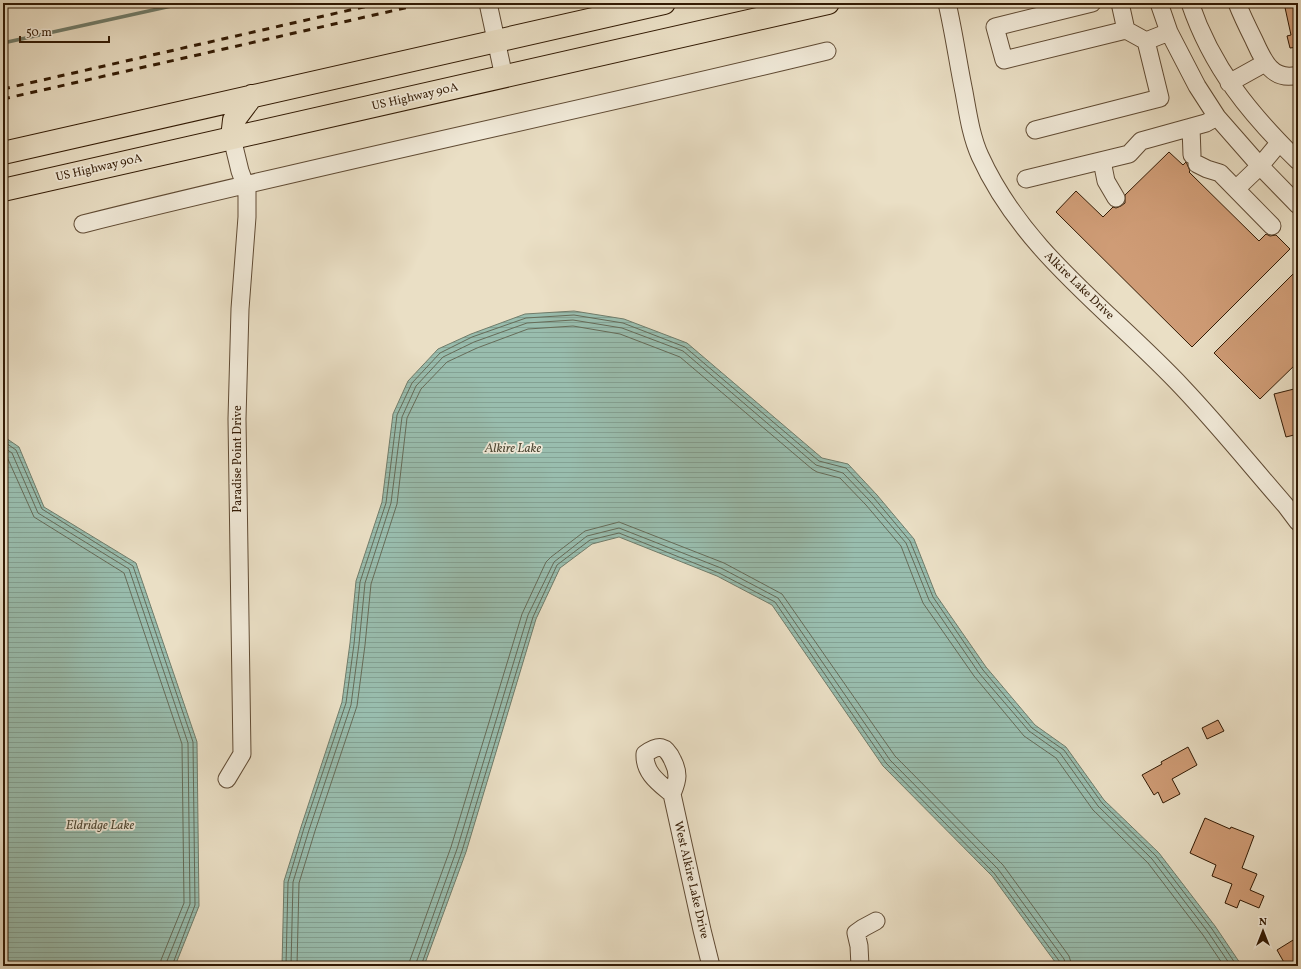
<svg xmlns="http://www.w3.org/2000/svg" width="1301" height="969" font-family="Vollkorn,serif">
  <defs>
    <pattern id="water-rules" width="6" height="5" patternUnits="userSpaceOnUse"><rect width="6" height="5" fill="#99bdae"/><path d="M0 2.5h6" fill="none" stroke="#84a294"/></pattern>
  </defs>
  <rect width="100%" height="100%" fill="#eadfc5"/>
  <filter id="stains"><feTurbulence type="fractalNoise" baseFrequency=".005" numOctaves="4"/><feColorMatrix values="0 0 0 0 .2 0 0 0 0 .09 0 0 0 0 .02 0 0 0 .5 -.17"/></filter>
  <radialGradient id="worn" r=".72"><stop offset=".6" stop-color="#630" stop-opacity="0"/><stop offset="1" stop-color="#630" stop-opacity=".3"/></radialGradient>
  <path fill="url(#water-rules)" stroke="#707c6a" d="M574 311 624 319 687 343 822 458 848 464 877 495 914 539 936 595 986 667 1035 725 1066 747 1104 800 1159 853 1215 926 1242 966H1058L992 876 883 766 772 605 717 576 619 537 592 544 560 568 536 619 466 852 424 966H282L284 881 301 827 342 702 350 643 356 581 382 502 393 414 408 381 438 349 471 334 525 314Z
    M3 436 19 447 44 507 136 563 197 742 199 906 175 966H3Z"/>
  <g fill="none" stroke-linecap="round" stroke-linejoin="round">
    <path stroke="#666c59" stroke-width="1" d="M3 441 16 450 42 509 133 566 193 742 195 905 172 966
      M3 447 12 453 38 513 129 569 188 743 190 904 167 961V966
      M3 454 7 457 34 517 124 573 182 744 184 903 161 960V966
      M286 966 288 882 304 828 346 703 354 644 360 582 386 503 397 415 412 383 440 353 472 337 526 318 574 315 623 323 685 347 819 461 846 468 874 498 910 541 933 597 983 670 1032 728 1064 750 1102 803 1156 856 1212 929 1237 966
      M291 966 293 882 309 830 351 705 359 644 365 583 391 503 402 417 416 386 443 357 474 342 527 323 573 320 622 328 683 351 816 465 843 473 870 501 906 543 929 600 979 673 1029 731 1060 753 1098 806 1152 859 1208 932 1231 966
      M297 966 299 883 315 831 357 706 365 645 371 584 397 504 407 418 421 389 447 362 477 348 528 329 573 326 620 334 680 357 812 469 817 472 840 478 866 505 901 546 923 603 974 676 1024 736 1056 758 1093 810 1148 863 1203 935 1224 966
      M409 966 410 960 451 847 522 614 546 562 551 557 585 531 619 522 724 563 782 594 895 756 1003 865 1069 956 1072 966
      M415 966 457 849 528 615 554 562 587 536 619 528 721 568 778 598 890 760 998 869 1064 959 1066 966
      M421 966 462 851 533 617 557 565 590 540 619 533 719 573 775 602 886 763 994 873 1060 962V966"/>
    <path stroke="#707c6a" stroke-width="3.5" d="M3 43 185 3"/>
  </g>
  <path fill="#cf9c76" stroke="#321a04" d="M1284 3H1298V47L1290 48 1287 36 1291 35Z
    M1169 152 1183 165 1186 162 1187 164 1190 171 1189 172 1259 241 1266 234 1270 236 1276 235 1290 249 1192 347 1056 212 1076 191 1103 217 1113 207 1116 208 1121 206 1125 203V195Z
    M1298 269V362L1260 399 1214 353Z
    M1298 388V434L1286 437 1274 394Z
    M1218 720 1224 731 1207 739 1202 728Z
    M1188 747 1197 765 1172 779 1180 794 1163 803 1158 792 1154 795 1142 775 1162 764 1161 762Z
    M1205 818 1230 829 1231 827 1254 836 1242 868 1257 874 1250 890 1264 896 1259 908 1240 900 1237 908 1225 903 1232 884 1212 876 1216 865 1190 853Z
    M1298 937V966H1286L1277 950Z"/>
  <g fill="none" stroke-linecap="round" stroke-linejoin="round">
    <g stroke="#604b34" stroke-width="19">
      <path id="minor" d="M488 3 504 77
        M947 3C954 33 958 63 964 92 968 114 971 136 980 156 1024 253 1112 312 1183 388 1219 426 1252 467 1286 506L1298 522
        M1092 3 995 27 1004 60 1126 30 1146 41 1169 32
        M1120 3 1126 30
        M1159 3 1169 32 1197 86 1217 117 1260 166 1298 205
        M1190 3C1212 68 1250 114 1298 161
        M1237 3C1242 16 1248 28 1254 40 1263 60 1272 82 1298 75
        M1229 83 1265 63
        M1191 127 1192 155
        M1035 130 1160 98 1146 41
        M1102 161 1106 181 1116 198
        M1197 164 1207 169 1220 173 1272 226
        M1026 179 1129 154 1141 141 1206 123 1217 117
        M1236 189 1260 166 1279 143
        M83 224C330 162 579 111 827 51
        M227 779 242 754 237 419 240 309 247 217V190L240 171 232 138
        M672 794C659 783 644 773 645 754 659 744 666 745 673 761 675 765 677 772 677 776 677 782 674 789 672 794L702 930 711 966
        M860 966 859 946 856 933 863 928 876 921"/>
    </g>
    <g stroke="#321a04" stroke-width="24">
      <path id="major" d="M232 138 234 120 252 96
        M3 153 664 3
        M3 190 828 3"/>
    </g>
    <use href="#minor" stroke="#f1ead9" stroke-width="17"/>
    <use href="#major" stroke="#eadfc5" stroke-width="22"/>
    <path stroke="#321a04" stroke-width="3" stroke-dasharray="7 7" stroke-linecap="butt" d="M3 89 381 3
      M3 99 427 3"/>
  </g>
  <g text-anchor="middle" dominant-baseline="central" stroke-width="3.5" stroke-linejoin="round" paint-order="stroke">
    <g font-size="12" fill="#321a04" stroke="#f1ead9">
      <text transform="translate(415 97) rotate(-13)">US Highway 90A</text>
      <text transform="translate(99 168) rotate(-13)">US Highway 90A</text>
      <text transform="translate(1079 286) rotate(44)">Alkire Lake Drive</text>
      <text transform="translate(238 459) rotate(-90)">Paradise Point Drive</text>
      <text transform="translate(691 880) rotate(77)">West Alkire Lake Drive</text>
    </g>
    <g font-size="13" font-style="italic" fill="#514b37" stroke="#f1ead9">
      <text x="513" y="449">Alkire Lake</text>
      <text x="100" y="826">Eldridge Lake</text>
    </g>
  </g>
  <rect width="1301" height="969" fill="none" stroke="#eadfc5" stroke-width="16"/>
  <rect x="4" y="4" width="1293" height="961" fill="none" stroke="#321a04" stroke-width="2"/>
  <rect x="8" y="8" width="1285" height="953" fill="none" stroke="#321a04"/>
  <g transform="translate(1263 931)" stroke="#f1ead9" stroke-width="3" paint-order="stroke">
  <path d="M0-3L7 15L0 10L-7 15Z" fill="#321a04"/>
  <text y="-6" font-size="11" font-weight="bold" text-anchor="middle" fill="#321a04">N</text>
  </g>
  <path d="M20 36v6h89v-6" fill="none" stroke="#321a04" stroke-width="2"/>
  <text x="26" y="36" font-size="12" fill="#321a04" stroke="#f1ead9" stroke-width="3" paint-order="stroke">50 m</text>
  <rect width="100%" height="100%" filter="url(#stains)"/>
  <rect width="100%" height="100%" fill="url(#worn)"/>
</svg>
